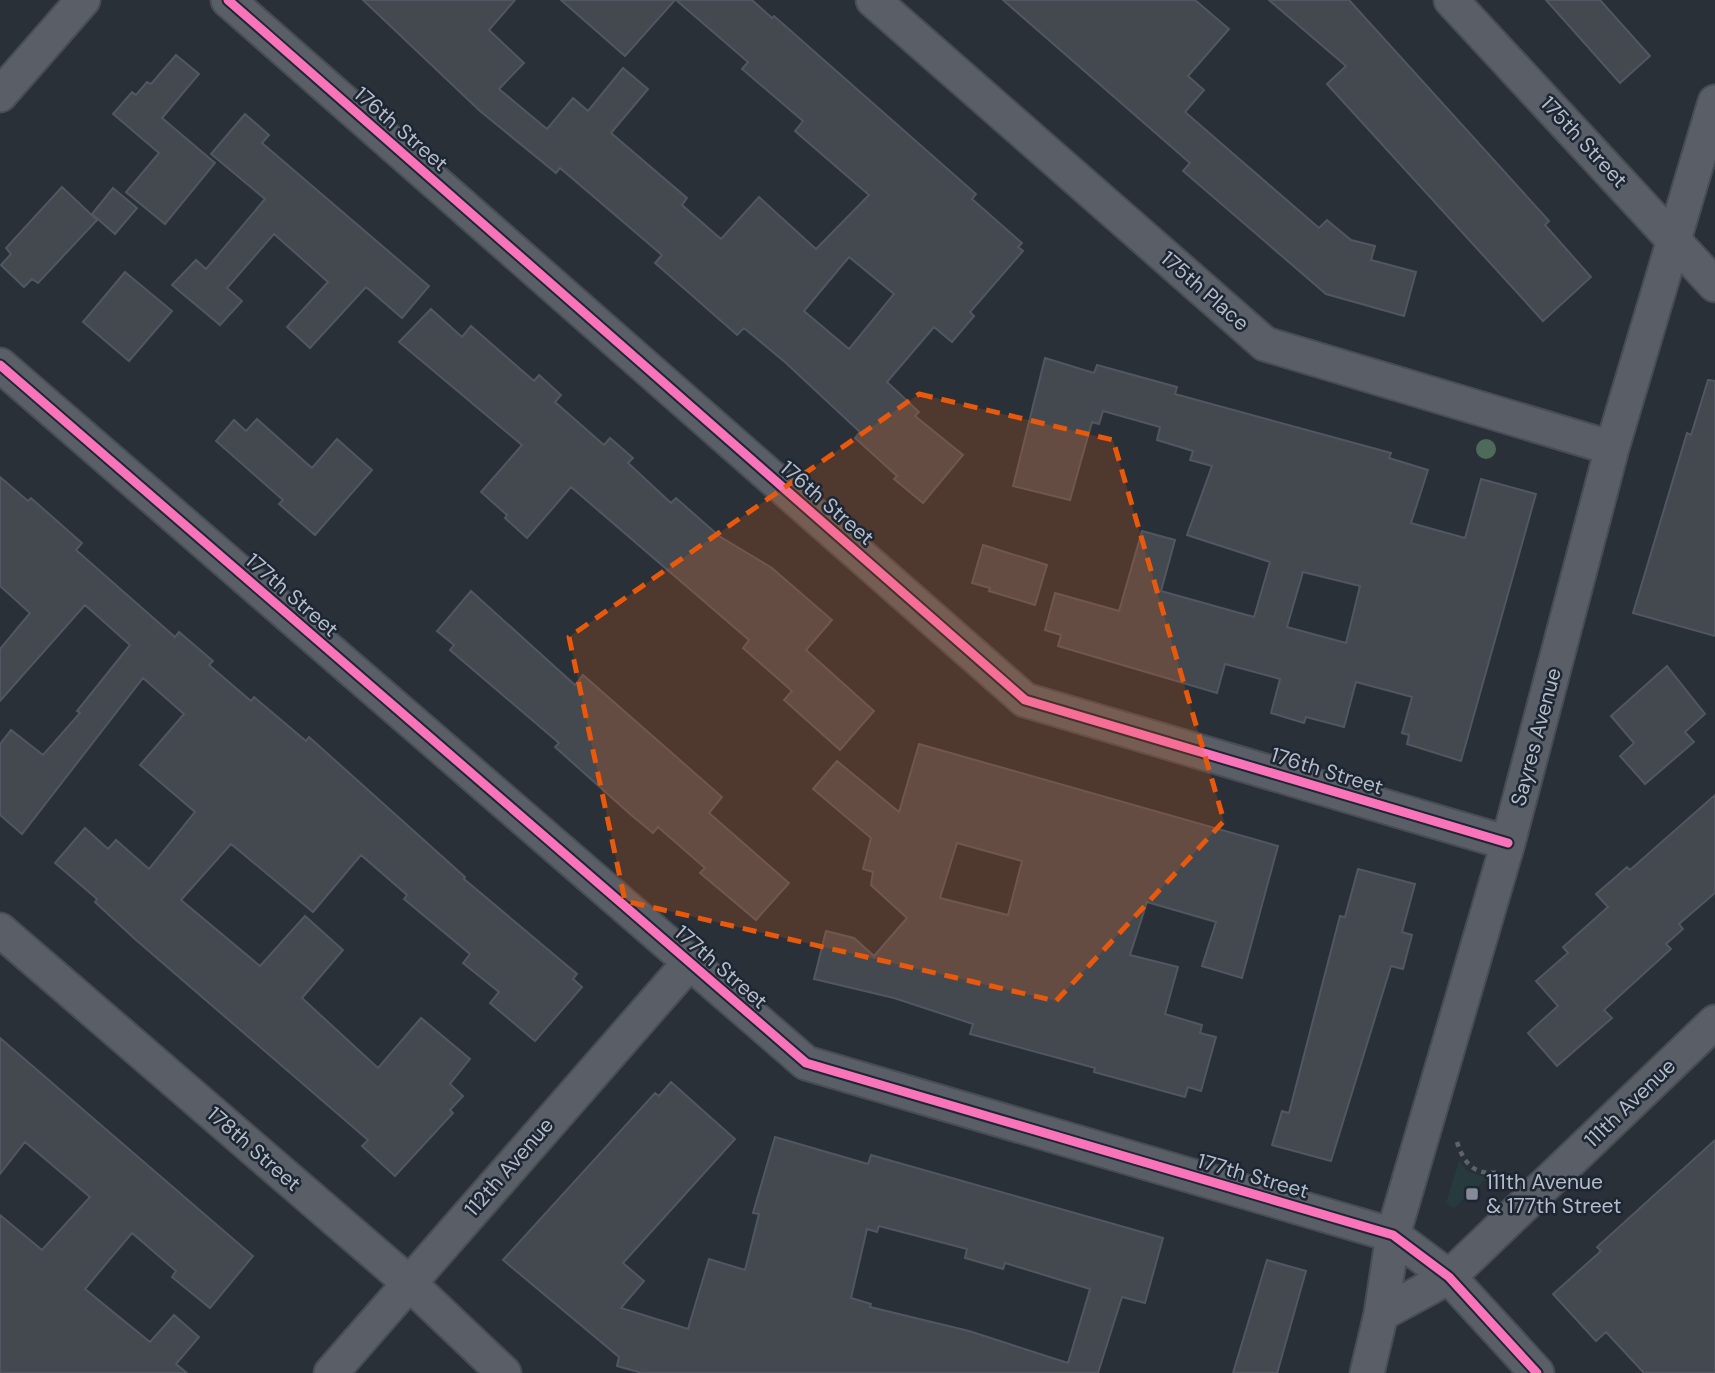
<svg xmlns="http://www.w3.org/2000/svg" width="1715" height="1373" font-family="'DM Sans',sans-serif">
  <rect width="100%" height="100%" fill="#2a3038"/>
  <path fill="#273a3e" d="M1459 1161 1467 1171 1487 1178 1454 1208 1446 1203Z"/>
  <path fill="#444950" stroke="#52575f" stroke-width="2" fill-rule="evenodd" d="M363 0H515L489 30 524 63 499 89 547 129 573 98 588 111 623 68 648 89 611 133 687 198 682 205 721 239 759 197 816 249 869 195 795 131 803 121 742 69 748 62 676 0H752L772 18 774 16 976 194 972 199 1022 243 1018 247 1023 251 970 312 974 316 952 342 934 327 887 382 919 412 915 416 963 455 923 503 894 479 897 476 855 438 860 432 786 363 744 328 737 335 655 263 662 255 560 168 556 173 480 111ZM849 257 894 294 849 349 804 311Z
    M561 0H675L625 56Z
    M1003 0H1195L1229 29 1188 76 1204 90 1185 112 1319 228 1327 220 1351 240 1375 246 1371 260 1416 272 1404 316 1326 294 1183 171 1190 163Z
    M1269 0H1349L1549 221 1545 225 1591 277 1543 321 1327 84 1346 66Z
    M1546 0H1600L1650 56 1620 83Z
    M176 55 199 74 162 118 215 163 165 224 126 192 159 153 113 114 132 92 136 95 147 82 151 84Z
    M245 114 269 135 262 143 429 286 402 318 366 287 310 348 287 327 328 282 274 234 227 288 242 301 220 325 172 285 196 260 206 269 265 199 211 154Z
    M62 187 97 220 38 283 32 279 24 287 1 265 11 254 6 248Z
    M113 188 137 208 115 234 92 214Z
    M125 272 172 311 129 361 83 322Z
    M431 309 462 337 471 326 534 381 539 375 561 395 555 402 604 445 610 438 633 458 628 463 671 503 676 498 719 536 772 568 832 620 806 650 874 711 840 750 784 700 792 691 743 648 749 640 571 487 527 538 505 518 507 515 481 492 522 445 399 342Z
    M1045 358 1094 373 1097 365 1177 387 1175 394 1391 453 1389 458 1428 470 1411 523 1465 538 1481 479 1536 494 1461 761 1407 744 1409 735 1402 733 1412 697 1356 682 1344 727 1306 717 1304 723 1271 713 1280 679 1225 664 1217 693 1058 646 1061 635 1045 630 1055 593 1119 611 1142 531 1175 540 1161 591 1254 617 1270 562 1187 535 1212 466 1190 460 1193 451 1157 440 1160 427 1103 411 1099 424 1092 422 1070 500 1013 486ZM1303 572 1360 586 1346 643 1287 627Z
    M1708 380 1715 381V636L1633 613 1687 433 1691 435Z
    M257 419 312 468 337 439 372 470 315 535 279 504 283 500 216 441 234 420 246 431Z
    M0 477 28 501 31 498 82 543 76 550 175 637 179 632 213 661 209 665 251 701 254 697 306 741 309 737 465 877 464 879 577 974 573 979 582 987 535 1041 490 1003 499 992 463 963 470 954 404 899 407 895 361 855 313 912 231 844 181 900 260 966 305 916 343 950 302 998 378 1068 421 1018 470 1059 450 1084 463 1096 450 1110 453 1113 395 1176 362 1146 368 1140 136 940 95 902 97 899 55 863 85 828 108 849 116 840 149 869 195 812 140 765 184 714 143 678 22 834 0 815V744L11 730 43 755 80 713 77 711 130 645 85 605 0 701V649L30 613 0 586Z
    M983 545 1047 565 1035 605 989 591 990 588 972 583Z
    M471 591 575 685 583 675 722 797 709 813 789 883 756 920 700 873 705 868 658 827 653 833 630 814 555 747 559 743 450 650 454 645 437 631Z
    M1667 666 1705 714 1685 732 1694 742 1645 784 1620 756 1634 743 1611 716Z
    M919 744 1278 846 1242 978 1202 966 1216 922 1147 902 1130 955 1178 967 1165 1014 1202 1025 1200 1033 1216 1037 1201 1091 1188 1087 1185 1097 1094 1072 1095 1068 970 1034 973 1024 894 998 814 979 826 931 854 938 874 956 907 918 871 885 873 872 863 869 871 838 813 789 837 761 899 812ZM957 843 1022 861 1008 915 940 898Z
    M1715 795V893L1679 924 1683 929 1666 944 1671 949 1604 1010 1612 1018 1557 1066 1528 1033 1558 1006 1536 981 1568 953 1563 947 1608 907 1596 894 1627 867 1630 870Z
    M1358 869 1415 884 1402 932 1412 935 1403 969 1391 966 1331 1161 1272 1145 1282 1111 1289 1113 1340 916 1345 917Z
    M0 1038 253 1256 210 1308 172 1277 176 1271 132 1233 85 1289 150 1342 174 1315 199 1337 176 1364 187 1373H0V1215L42 1250 90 1197 25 1142 0 1174Z
    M671 1082 735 1139 623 1263 644 1281 621 1308 688 1329 709 1259 745 1270 759 1214 753 1213 775 1137 868 1164 871 1155 1163 1238 1145 1303 1122 1297 1098 1373H642L617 1366 619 1357 503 1260 655 1093 659 1096ZM879 1226 967 1249 965 1258 1003 1269 1005 1263 1090 1289 1068 1363 969 1331 870 1307 871 1304 851 1298 867 1229 877 1232Z
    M1715 1140V1373H1644L1606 1332 1596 1341 1553 1294 1601 1251 1597 1247Z
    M1267 1260 1306 1271 1280 1363 1277 1373H1233Z"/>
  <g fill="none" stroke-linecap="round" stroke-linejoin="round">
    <g stroke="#484c53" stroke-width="37">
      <path id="minor" d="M228 0 1025 700 1508 843
        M873 0 1265 344 1612 448
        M1451 0 1715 285
        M0 95 83 0
        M0 365 806 1063 1393 1235 1449 1277 1537 1373
        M0 930 408 1282 504 1373
        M1381 1314 1449 1277 1715 1022
        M331 1373 689 963
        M1367 1373 1381 1314 1393 1235 1508 843 1612 448 1715 102"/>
    </g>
    <path stroke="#5d636a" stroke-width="4.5" stroke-dasharray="5 5" stroke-linecap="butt" d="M1457 1142C1464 1164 1475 1176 1499 1172"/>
    <use href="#minor" stroke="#5a5e66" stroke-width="33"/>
    <g stroke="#1d2633" stroke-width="13">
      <path id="cycleway" d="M228 0 1025 700 1508 843
        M0 365 806 1063 1393 1235 1449 1277 1537 1373"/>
    </g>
    <use href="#cycleway" stroke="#fb73b8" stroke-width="9"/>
  </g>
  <circle fill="#4e6a5a" cx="1486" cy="449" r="10"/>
  <path fill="#e8590c" fill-opacity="0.2" stroke="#e8590c" stroke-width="5" stroke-dasharray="14 9" stroke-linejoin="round" d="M919 394 1113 440 1224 821 1056 1001 625 901 569 637Z"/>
  <rect fill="#848b96" stroke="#1d2633" stroke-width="2.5" x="1465" y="1187" width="14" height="14" rx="3.5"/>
  <g text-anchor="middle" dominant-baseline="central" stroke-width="5" stroke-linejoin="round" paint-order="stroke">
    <g font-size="21" fill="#b4bcc9" stroke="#1d2633">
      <text transform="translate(401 129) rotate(41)">176th Street</text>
      <text transform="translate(1584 142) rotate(47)">175th Street</text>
      <text transform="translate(1205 291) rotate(41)">175th Place</text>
      <text transform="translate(827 503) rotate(41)">176th Street</text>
      <text transform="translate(292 595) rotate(41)">177th Street</text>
      <text transform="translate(1536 737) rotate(-75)">Sayres Avenue</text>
      <text transform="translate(1327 771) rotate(17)">176th Street</text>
      <text transform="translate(721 967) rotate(41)">177th Street</text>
      <text transform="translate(1630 1103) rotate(-44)">111th Avenue</text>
      <text transform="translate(254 1149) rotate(41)">178th Street</text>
      <text transform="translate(509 1167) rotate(-49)">112th Avenue</text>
      <text transform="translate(1253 1176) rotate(16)">177th Street</text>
    </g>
    <g font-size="21" fill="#b4bcc9" stroke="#1d2633" text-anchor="start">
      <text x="1486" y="1182">111th Avenue<tspan x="1486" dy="24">&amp; 177th Street</tspan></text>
    </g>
  </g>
</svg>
